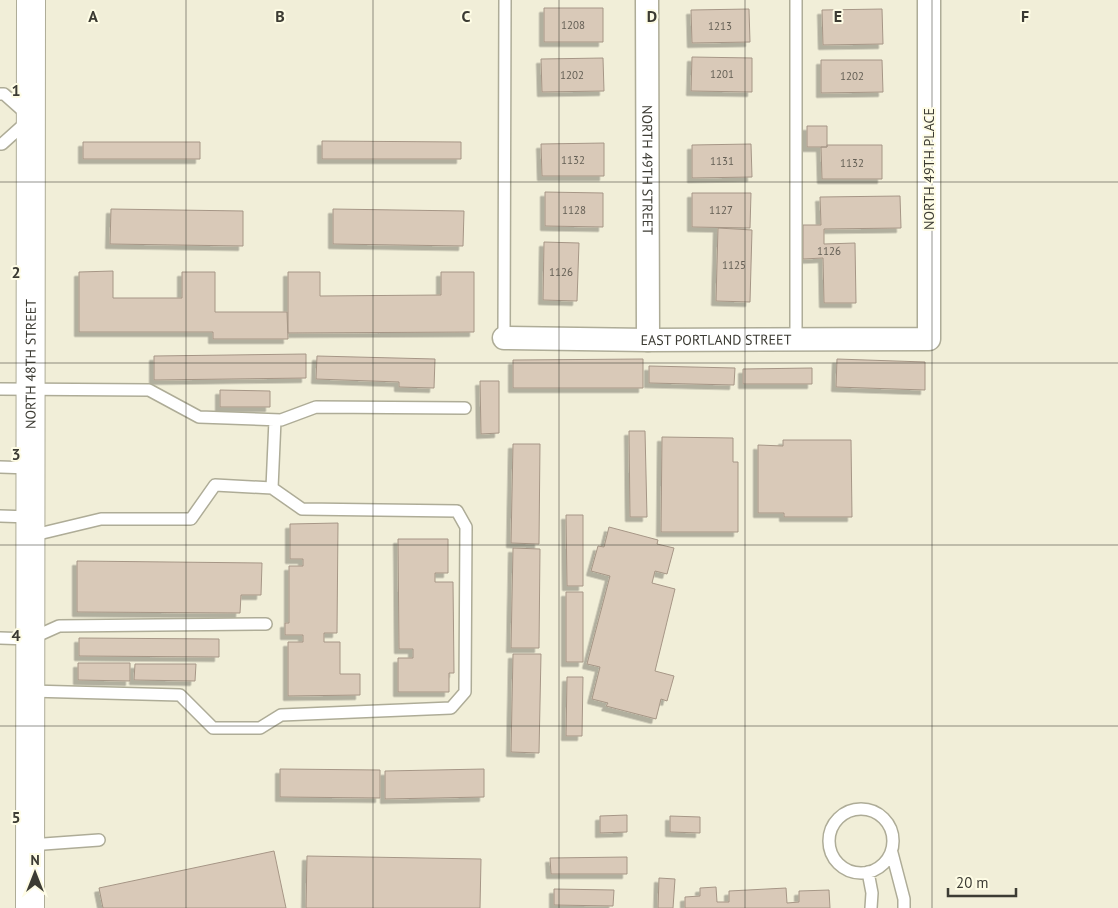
<svg xmlns="http://www.w3.org/2000/svg" width="1118" height="908" font-family="'PT Sans',sans-serif">
  <defs>
    <filter id="shadow"><feDropShadow dx="-4.5" dy="4.5" stdDeviation="0" flood-color="#0004"/></filter>
  </defs>
  <rect width="100%" height="100%" fill="#f1eed8"/>
  <path fill="#d9c9b8" stroke="#a69686" filter="url(#shadow)" d="M544 8H603V42H544Z
    M749 9 750 42 692 43 691 10Z
    M882 9 883 44 823 45 822 10Z
    M692 57 752 58V92L691 91Z
    M603 58 604 91 542 92 541 59Z
    M821 60H882L883 92 821 93Z
    M807 126H827V147H807Z
    M322 141 461 142V159H322Z
    M83 142H200V159H83Z
    M604 143V176H542L541 144Z
    M751 144 752 177 692 178V145Z
    M827 145H882V179H822L821 147H827Z
    M545 192 603 193V227L545 226Z
    M692 193H751L750 228 692 227Z
    M900 196 901 228 824 229V244L855 243 856 303H824L823 258 803 259V225H821L820 197Z
    M111 209 243 211V246L110 244Z
    M333 209 464 211 463 246 333 244Z
    M718 228 752 230 750 302 716 301Z
    M544 242 579 243 577 301 543 300Z
    M113 271V298H182V272H215V312H287L288 339H213V332H79V272Z
    M288 272H320V296L441 295V272H474V332L288 333Z
    M306 354V378L154 380V356Z
    M317 356 435 359 434 388 399 387V382L316 379Z
    M643 359V388H513V360Z
    M837 359 925 362V390L836 387Z
    M649 366 735 368 734 385 649 383Z
    M812 368V384H743V369Z
    M480 381H499V433L481 434Z
    M220 390 270 391V407H220Z
    M629 431H645L647 517H630Z
    M662 437 733 438V462H738V532H661Z
    M783 440H851L852 517H784V513H758V445L783 446Z
    M513 444H540L539 544 511 543Z
    M566 515H583V586H567Z
    M338 523 337 633H324V642H340V674H360V695L288 696V642H303V635H285V623H289V566H303V559H290V524Z
    M609 527 658 540 657 544 674 548 667 574 655 571 652 583 675 589 655 671 674 676 667 701 661 699 656 719 606 706 608 703 592 699 600 667 587 664 610 576 591 571 598 546 604 547Z
    M398 539H448V573H435V582H453L454 673H449V692H398V658H413V649H399Z
    M513 548 540 549 539 648H511Z
    M77 561 262 563 261 595H241L240 613 77 612Z
    M566 592H583V662H566Z
    M79 638 219 639V657L79 656Z
    M513 654H541L539 753 511 752Z
    M78 663H130V681L78 680Z
    M135 664H196L195 681 134 680Z
    M567 677H583L582 736H566Z
    M280 769 380 770V798L280 797Z
    M484 769V797L385 799V771Z
    M627 815V832L600 833V816Z
    M670 816 700 817V833L670 832Z
    M274 851 286 908H103L99 888Z
    M307 856 481 859 480 908H306Z
    M627 857V874H551L550 858Z
    M659 878 675 879 673 908H658Z
    M716 887 717 902H729V891L786 888 787 903 799 902V891L829 890 830 908H685V897L700 896V888Z
    M554 889 614 890 613 906 554 905Z"/>
  <g fill="none" stroke-linecap="round" stroke-linejoin="round">
    <g stroke="#aeac97" stroke-width="14">
      <path id="lane" d="M796 0V340
        M0 94H4L31 118 2 144H0
        M504 338 505 0
        M0 389 149 390 199 417 281 420 316 407 465 408
        M0 467 30 468
        M272 488 275 420
        M0 516 30 517
        M30 536 101 519H191L215 485 272 488 302 509 457 511 466 527 465 692 451 708 281 715 260 728H213L180 695 30 691
        M0 638 30 639 59 626 266 624
        M829 841a32 32 0 1 1 64 0a32 32 0 1 1-64 0Z
        M30 845 99 840
        M892 853 904 899V908
        M868 872 872 893 871 908"/>
    </g>
    <g stroke="#aeac97" stroke-width="25">
      <g id="street">
        <path id="s1" d="M647 0 648 340"/>
        <path id="s2" d="M504 338 648 340 929 339V0"/>
      </g>
    </g>
    <g stroke="#aeac97" stroke-width="30">
      <g id="secondary">
        <path id="s3" d="M30 908 31 0"/>
      </g>
    </g>
    <use href="#lane" stroke="#fff" stroke-width="11"/>
    <use href="#street" stroke="#fff" stroke-width="22"/>
    <use href="#secondary" stroke="#fff" stroke-width="28"/>
  </g>
  <path fill="none" stroke="#3c3b33" stroke-width="1" stroke-opacity="0.55" d="M186 0V908M373 0V908M559 0V908M745 0V908M932 0V908M0 182H1118M0 363H1118M0 545H1118M0 726H1118"/>
  <g text-anchor="middle" dominant-baseline="central" stroke-width="4" stroke-linejoin="round" paint-order="stroke">
    <g font-size="11" fill="#635e54">
      <text x="573" y="25">1208</text>
      <text x="720" y="26">1213</text>
      <text x="722" y="74">1201</text>
      <text x="572" y="75">1202</text>
      <text x="852" y="76">1202</text>
      <text x="573" y="160">1132</text>
      <text x="722" y="161">1131</text>
      <text x="852" y="163">1132</text>
      <text x="574" y="210">1128</text>
      <text x="721" y="210">1127</text>
      <text x="829" y="251">1126</text>
      <text x="734" y="265">1125</text>
      <text x="561" y="272">1126</text>
    </g>
    <g font-size="14" fill="#3c3b33" stroke="#fefce5">
      <text transform="translate(929 169) rotate(-90)">NORTH 49TH PLACE</text>
      <text stroke="none"><textPath href="#s1" startOffset="170">NORTH 49TH STREET</textPath></text>
      <text stroke="none"><textPath href="#s2" startOffset="212">EAST PORTLAND STREET</textPath></text>
      <text stroke="none"><textPath href="#s3" startOffset="544">NORTH 48TH STREET</textPath></text>
    </g>
  </g>
  <g font-size="16" text-anchor="middle" font-weight="bold" fill="#3c3b33" stroke="#fefce5" stroke-width="4" stroke-linejoin="round" paint-order="stroke">
    <text x="93" y="22">A</text>
    <text x="280" y="22">B</text>
    <text x="466" y="22">C</text>
    <text x="652" y="22">D</text>
    <text x="838" y="22">E</text>
    <text x="1025" y="22">F</text>
    <text x="16" y="96">1</text>
    <text x="16" y="278">2</text>
    <text x="16" y="460">3</text>
    <text x="16" y="641">4</text>
    <text x="16" y="823">5</text>
  </g>
  <g transform="translate(35 873)" stroke="#fefce5" stroke-width="4" paint-order="stroke">
  <path d="M0-4L9 19L0 12L-9 19Z" fill="#3c3b33"/>
  <text y="-8" font-size="14" font-weight="bold" text-anchor="middle" fill="#3c3b33">N</text>
  </g>
  <path d="M948 888v8h68v-8" fill="none" stroke="#3c3b33" stroke-width="2.5"/>
  <text x="956" y="888" font-size="15" fill="#3c3b33" stroke="#fefce5" stroke-width="4" paint-order="stroke">20 m</text>
</svg>
